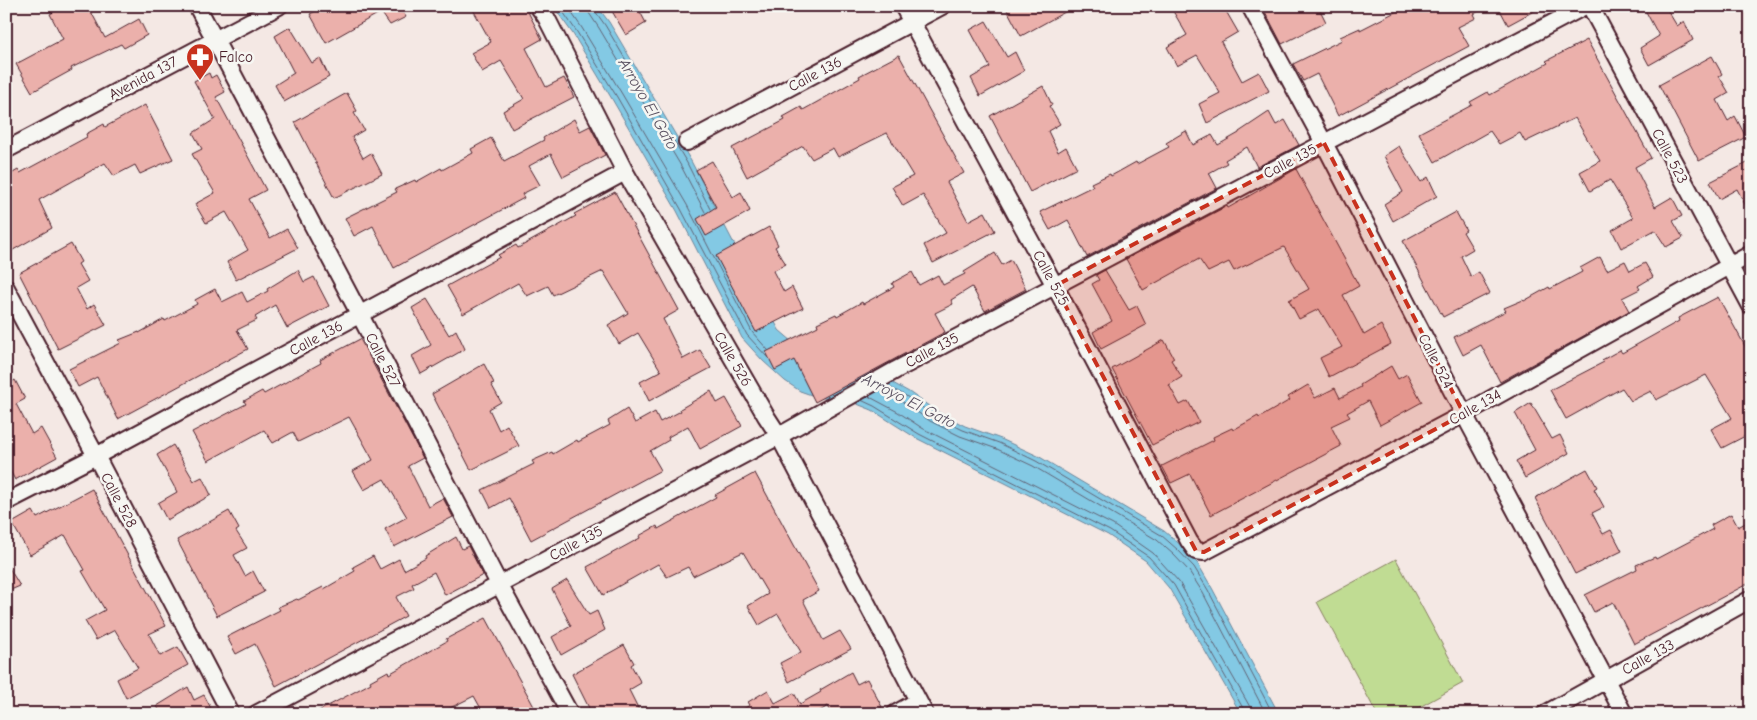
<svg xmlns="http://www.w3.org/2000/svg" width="1757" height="720" font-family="'Comic Neue',sans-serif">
  <rect width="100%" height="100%" fill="#f4e8e4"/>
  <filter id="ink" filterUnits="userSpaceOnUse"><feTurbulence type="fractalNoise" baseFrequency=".02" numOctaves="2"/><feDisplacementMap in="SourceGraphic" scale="10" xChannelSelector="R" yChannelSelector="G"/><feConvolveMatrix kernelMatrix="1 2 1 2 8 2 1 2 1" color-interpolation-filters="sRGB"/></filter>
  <g filter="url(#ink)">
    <path fill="#c0dc93" stroke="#857e5f" d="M1396 559 1463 683 1407 714H1377L1317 602Z"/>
    <path fill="#83c9e4" stroke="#6c859a" d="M553 6H597L609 22 691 161 779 330 793 342 882 377 909 392 936 411 965 426 1001 439 1038 456 1164 531 1182 546 1198 564 1212 588 1279 714H1241L1169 588 1146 561 1108 535 916 438 872 410 852 402 817 397 800 391 785 381 763 361 742 338 677 211 612 99 573 34Z"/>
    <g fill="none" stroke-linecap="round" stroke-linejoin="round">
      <path stroke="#616375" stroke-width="1" d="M559 6 577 32 617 97 681 209 747 335 768 358
        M567 6 582 28 622 94 687 205 752 332 768 350
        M587 6 589 13 599 28 681 166 705 212
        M594 6 595 11 605 25 687 163 710 209
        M887 386 906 396 933 415 963 430 999 443 1036 461 1161 535 1178 550 1194 567 1208 590 1273 714
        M881 389 903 402 930 421 960 436 997 449 1033 466 1157 540 1174 555 1189 571 1203 593 1266 714
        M868 396 898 412 922 428 1113 525 1153 553 1179 582 1250 707 1251 714
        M861 400 874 406 919 434 1110 531 1149 557 1174 585 1244 710 1245 714"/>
    </g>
    <path fill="#ebb0ab" stroke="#4a1f2b" d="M64 6H88L105 38 139 19 147 35 124 48 121 44 71 68 72 70 32 92 16 64 63 39 50 14Z
      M325 6H399L406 17 390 25 381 12 326 43 310 14Z
      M471 6H525L542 39 526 48 546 87 564 78 574 97 512 129 503 111 524 99 501 61 482 72 471 53 491 42Z
      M609 6H637L646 23 626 35Z
      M1005 6H1076L1021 36Z
      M1170 6H1223L1238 32 1221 42 1242 81 1259 72 1269 91 1207 123 1199 104 1220 93 1197 55 1177 66 1167 47 1187 35Z
      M1262 6H1318L1326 22 1282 44Z
      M1407 6H1487L1474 14 1476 18 1458 27 1469 46 1338 116 1317 74 1303 81 1293 64 1342 40 1340 37 1360 28V30Z
      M1498 6H1543L1508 25Z
      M1643 6H1665L1677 26 1684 21 1693 40 1649 65 1640 48 1659 36Z
      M986 21 1007 57 1015 52 1024 71 980 96 971 78 990 67 970 30Z
      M290 27 312 63 320 58 329 77 284 102 275 85 294 73 275 36Z
      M1587 40 1651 158 1635 167 1655 207 1672 197 1682 216 1673 221 1683 238 1666 247 1655 230 1621 248 1612 230 1633 218 1610 180 1590 191 1580 172 1600 161 1575 118 1525 142 1520 133 1499 144 1490 131 1435 162 1419 133 1472 105 1470 102 1488 92 1490 95 1548 63 1546 61Z
      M899 55 964 173 947 182 968 221 985 212 995 231 933 263 924 245 946 233 923 195 903 206 892 187 913 176 887 133 838 157 833 148 812 159 803 146 747 177 732 148 785 120 783 117 801 107 803 110 860 78 859 76Z
      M1712 56 1722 74 1719 76 1729 93 1717 100 1728 121 1735 116 1746 137 1699 161 1659 85Z
      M209 73 211 78 216 75 225 92 216 97 266 190 249 199 270 238 287 229 298 248 236 280 227 262 248 250 226 212 206 223 195 204 215 193 192 154 202 149 193 133 215 119 194 81Z
      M1043 86 1052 105 1049 106 1060 124 1048 131 1058 152 1066 147 1077 168 1030 192 990 116Z
      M347 93 357 111 354 113 364 130 352 137 363 158 371 153 382 174 334 198 295 122Z
      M145 105 173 159 140 174 135 165 114 176 105 163 39 200 52 228 6 254V177L18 170 20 173 87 137 86 134 104 124 105 127Z
      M1269 112 1276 125 1285 120 1299 145 1257 167 1247 147 1225 160 1227 163 1209 173 1217 188 1087 257 1068 220 1050 230 1040 212 1093 186 1091 183 1110 174 1111 176 1136 162 1137 164 1169 147 1166 143 1186 131 1193 145 1212 135 1218 145 1239 133V132Z
      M574 119 580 131 590 126 605 155 563 177 551 154 529 166 540 185 522 194 524 198 394 268 373 226 354 236 345 218 397 192 395 189 415 180 416 182 441 168 442 170 473 153 471 149 491 138 504 161 544 140 543 138Z
      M1399 146 1421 182 1428 177 1437 196 1393 221 1384 204 1403 192 1384 156Z
      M712 161 733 197 741 192 750 211 706 236 697 219 716 207 696 170Z
      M1751 161V216L1737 189 1719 199 1710 182Z
      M1296 169 1359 286 1343 295 1364 335 1381 325 1391 344 1329 377 1320 358 1342 347 1319 309 1299 319 1289 300 1309 289 1284 247 1234 271 1229 262 1208 272 1199 259 1143 290 1126 259 1227 206 1228 208Z
      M615 192 679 310 663 319 683 359 700 350 711 368 649 401 640 382 661 371 638 333 619 344 608 325 628 313 603 271 553 295 548 286 527 296 518 283 463 314 447 286 500 257 498 255 516 245 518 248 576 216 574 214Z
      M1456 212 1466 230 1463 232 1473 249 1461 256 1471 277 1479 272 1490 293 1443 317 1403 241Z
      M769 227 778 245 775 247 786 264 773 271 784 292 792 287 803 308 756 332 716 256Z
      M71 244 81 262 78 264 88 281 76 288 87 309 94 304 106 325 58 349 19 273Z
      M995 253 1002 265 1011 260 1026 289 985 311 972 287 951 300 953 304 935 313 945 332 815 402 794 360 775 370 766 352 818 326 817 323 836 314 837 316 862 302 863 304 894 287 892 283 912 272 919 285 938 275 943 285 965 274 964 272Z
      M1600 257 1607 270 1625 261 1630 271 1645 263 1653 277 1638 286 1640 289 1622 298 1629 311 1500 382 1481 345 1463 355 1454 337 1506 311 1504 308 1523 300 1524 301 1549 287 1550 289 1582 272 1580 268Z
      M298 270 304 282 314 277 329 306 287 328 275 305 255 317 257 320 237 330 248 349 118 419 97 377 78 387 69 369 121 343 119 340 139 332V333L164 319 165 321 197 304 195 300 215 289 222 302 242 292 247 302 268 291 267 289Z
      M1105 270 1129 310 1137 306 1146 325 1101 349 1093 332 1112 321 1092 284 1099 280 1096 275Z
      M1718 297 1751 357V433L1722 448 1711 429 1732 418 1706 375 1656 400 1651 391 1631 401 1622 388 1566 419 1550 390 1604 362 1602 360 1620 350 1622 353 1679 321 1678 318Z
      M427 299 449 335 456 330 465 349 421 374 412 356 431 345 412 308Z
      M360 339 423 458 408 466 428 506 443 498 453 517 394 547 385 529 407 517 384 479 364 490 353 471 373 460 349 417 298 442 293 432 273 443 264 430 208 461 192 432 246 404 244 401 262 391 264 394 321 363 320 360Z
      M1164 340 1174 358 1171 360 1182 377 1169 385 1180 405 1188 401 1199 422 1152 445 1112 369Z
      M484 364 494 383 491 384 501 402 489 409 499 430 507 425 519 446 471 470 432 394Z
      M1391 366 1398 379 1407 374 1422 402 1380 425 1368 401 1347 413 1350 417 1331 426 1341 446 1211 515 1190 474 1171 483 1162 466 1214 440 1213 437 1232 428 1233 430 1258 416 1259 418 1290 400 1288 397 1308 385 1315 398 1335 388 1340 398 1361 387 1360 385Z
      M15 380 25 399 16 404 32 434 41 428 57 457 15 480 6 463V385Z
      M711 391 717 403 726 398 742 426 700 449 688 426 668 437 669 440 650 451 661 470 531 540 509 498 491 508 482 490 534 464 532 461 552 452 553 454 577 440 578 442 610 425 608 421 627 409 635 423 655 412 660 422 681 411 680 409Z
      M1531 403 1552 439 1560 435 1569 453 1525 478 1516 461 1535 450 1515 413Z
      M173 445 194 481 202 477 211 495 167 520 158 503 177 492 157 455Z
      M1587 469 1597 487 1594 489 1604 507 1592 513 1603 534 1611 530 1622 551 1575 574 1535 498Z
      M755 473 819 591 803 600 823 640 840 631 851 649 789 682 780 663 801 652 778 614 759 625 748 606 768 594 743 552 693 576 688 567 667 577 658 564 603 595 587 567 640 538 639 536 657 526 658 529 716 497 715 495Z
      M92 489 166 626 149 634 160 656 178 647 188 665 126 698 117 679 138 668 115 630 96 640 85 621 105 610 82 571 85 570 65 535 30 555 12 523 33 511 37 518Z
      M229 511 239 529 236 531 247 548 234 555 245 576 253 571 264 592 217 616 177 540Z
      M1731 514 1738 527 1751 520V582L1634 644 1613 602 1594 612 1585 595 1637 569 1636 565 1655 557 1656 559 1713 529 1711 525Z
      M456 537 462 549 468 546 483 575 445 595 434 572 412 584 414 588 396 597 406 616 276 686 255 644 236 654 227 637 280 610 278 607 297 599 298 600 323 587 324 589 355 571 353 567 373 556 380 569 399 559 404 570 426 558 425 556Z
      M6 563 20 586 6 592Z
      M567 580 589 615 597 611 605 630 561 655 552 637 571 626 552 589Z
      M486 618 538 714H484L474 696 438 714H313L371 683 370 681 388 671 389 674 447 641 446 639Z
      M624 645 634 663 631 665 641 683 629 690 641 714H592L572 674Z
      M851 672 857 684 867 679 882 707 870 714H832L828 706 815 714H735L750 705 748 702 768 690 775 703 794 693 800 704 821 692 820 690Z
      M188 687 194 700 204 695 214 714H161L157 706Z"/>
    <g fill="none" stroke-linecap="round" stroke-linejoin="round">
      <g stroke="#4a1f2b" stroke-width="20">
        <path id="minor" d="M197 6 360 315 499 584 570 714
          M538 6 546 17 625 172 766 416 779 436 925 714
          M903 6 1055 286 1189 541 1196 551 1204 552 1464 414 1751 254
          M1250 6 1324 143 1464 414 1624 714
          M1590 6 1751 306
          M687 142 942 6
          M6 150 279 6
          M6 288 96 456 231 714
          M6 502 96 456 625 172
          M256 714 779 436 896 370 1324 143 1585 6
          M895 714 918 701
          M1545 714 1751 599"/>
      </g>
      <use href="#minor" stroke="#f6f6f2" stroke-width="16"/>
    </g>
  </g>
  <path fill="#c8321e" fill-opacity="0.2" stroke="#c8321e" stroke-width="4" stroke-dasharray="10 6" stroke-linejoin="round" d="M1324 143 1464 414 1204 552 1196 551 1055 286Z"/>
  <defs>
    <g id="pharmacy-pin" transform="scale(1.4375)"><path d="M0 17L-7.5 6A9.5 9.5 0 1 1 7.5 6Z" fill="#c8321e" stroke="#f6f6f2"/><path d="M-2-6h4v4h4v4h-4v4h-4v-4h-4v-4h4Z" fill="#fff"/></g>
  </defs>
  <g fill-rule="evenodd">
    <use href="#pharmacy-pin" x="200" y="57"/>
  </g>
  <g text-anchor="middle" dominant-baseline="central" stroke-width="5" stroke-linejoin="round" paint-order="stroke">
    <g font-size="15" fill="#4a1f2b" stroke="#f6f6f2" text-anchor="start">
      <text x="219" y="57">Falco</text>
    </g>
    <g font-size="15" fill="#4a1f2b" stroke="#f6f6f2">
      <text transform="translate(815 74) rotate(-28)">Calle 136</text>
      <text transform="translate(143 78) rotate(-28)">Avenida 137</text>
      <text transform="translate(1670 156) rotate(62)">Calle 523</text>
      <text transform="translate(1290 161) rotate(-28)">Calle 135</text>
      <text transform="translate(1051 278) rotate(62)">Calle 525</text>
      <text transform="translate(316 338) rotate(-28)">Calle 136</text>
      <text transform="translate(932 350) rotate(-28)">Calle 135</text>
      <text transform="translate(733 359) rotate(60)">Calle 526</text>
      <text transform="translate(383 360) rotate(63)">Calle 527</text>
      <text transform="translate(1436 361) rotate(63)">Calle 524</text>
      <text transform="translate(1475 407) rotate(-29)">Calle 134</text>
      <text transform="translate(119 500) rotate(62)">Calle 528</text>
      <text transform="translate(576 543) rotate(-28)">Calle 135</text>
      <text transform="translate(1648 657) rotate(-29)">Calle 133</text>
    </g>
    <g font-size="16" font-style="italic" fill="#5b5262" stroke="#f6f6f2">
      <text transform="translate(648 104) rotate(60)">Arroyo El Gato</text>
      <text transform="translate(909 401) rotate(27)">Arroyo El Gato</text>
    </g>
  </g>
  <rect width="1757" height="720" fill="none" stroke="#f6f6f2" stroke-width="25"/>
  <rect x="12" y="12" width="1732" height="695" fill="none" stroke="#4a1f2b" stroke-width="2" filter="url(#ink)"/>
</svg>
